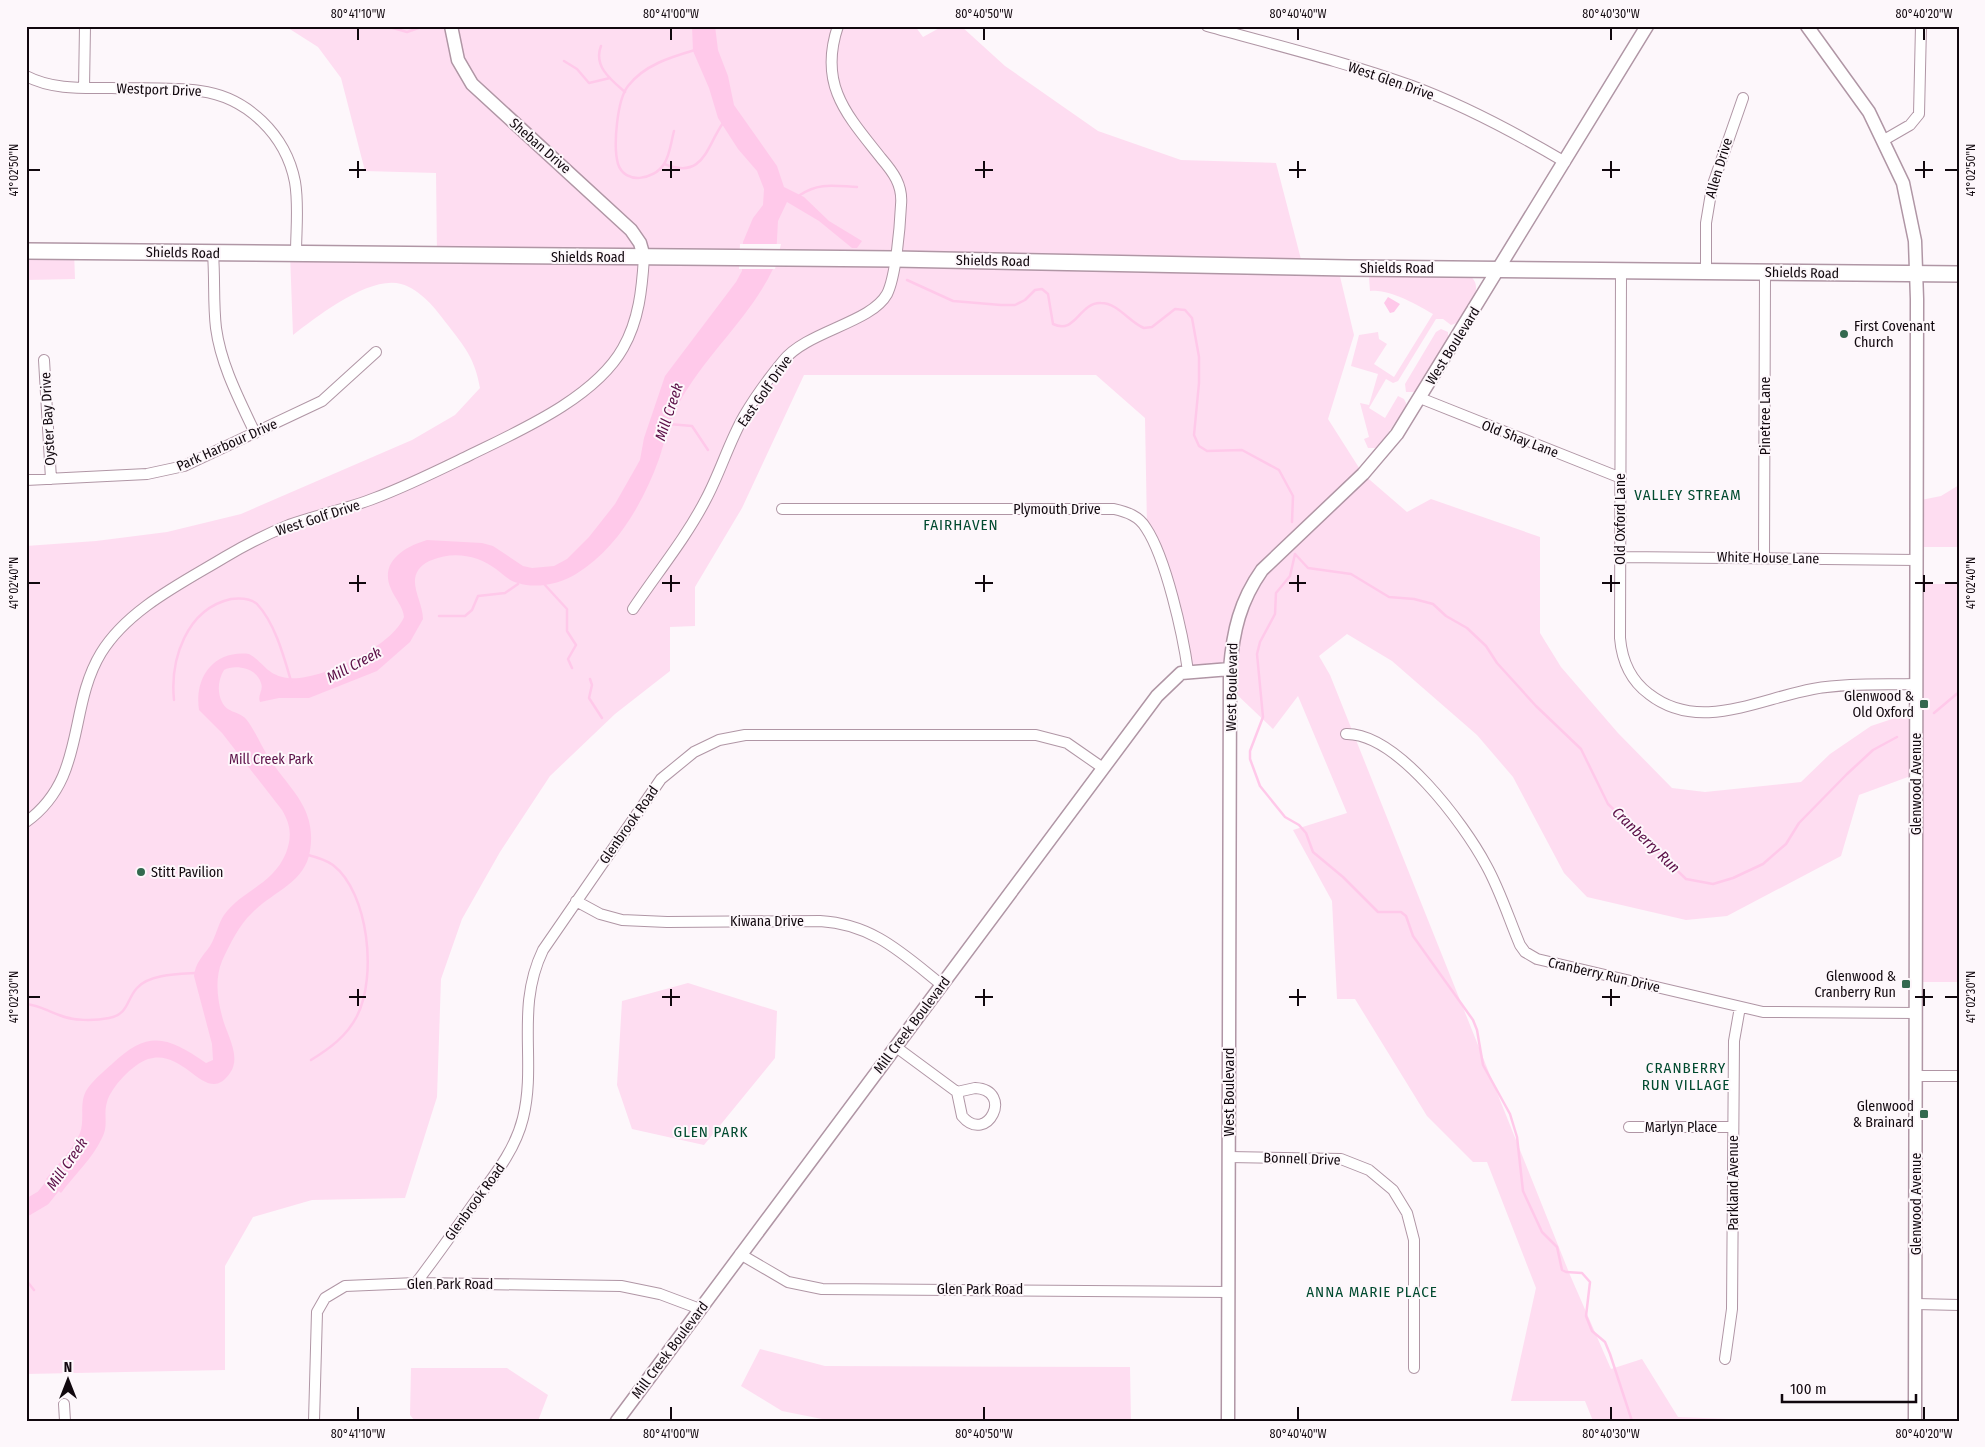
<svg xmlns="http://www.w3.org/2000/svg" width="1985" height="1447" font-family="'Fira Sans Condensed',sans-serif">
  <rect width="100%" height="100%" fill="#fdf7fb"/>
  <path fill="#feddf1" d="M285 26H915L923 37 943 26H961L1005 66 1098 131 1181 160 1276 163 1303 267 1338 268 1354 335 1328 419 1363 474 1407 512 1431 499 1540 537V633L1561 667 1618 733 1672 788 1705 792 1801 782 1830 754 1871 726 1916 711 1917 584H1959V982H1916V774L1859 795 1841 856 1727 916 1686 920 1587 897 1564 873 1513 777 1477 735 1392 661 1347 634 1319 656 1330 675 1570 1275 1611 1369 1642 1359 1678 1417 1783 1421H1593L1585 1401H1511L1536 1288 1487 1162H1473L1427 1116 1355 999H1337L1332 901 1293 830 1347 813 1298 696 1273 729 1231 689 1230 669 1188 671 1185 650 1147 528 1145 418 1096 375H804L742 508 695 587V626L670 627V671L615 714 550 776 500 852 462 919 441 979 437 1097 405 1198 312 1200 253 1217 225 1266V1370L26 1374V546L96 541 167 532 241 514 412 440 455 415 480 388C475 359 465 347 447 324 436 309 420 289 401 284 370 275 316 317 293 335L290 254 437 255 436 173 365 171 341 78 318 47Z
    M26 251H74L75 279 26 280Z
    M1469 275C1487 288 1466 309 1457 323L1451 325 1443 319H1436L1398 381 1393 383 1386 379 1369 408 1385 418 1398 396 1404 399 1407 405 1378 448H1368L1364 439 1369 437 1360 403 1369 405 1378 374 1351 366 1359 335 1378 332 1379 339 1387 344 1374 364 1394 377 1433 314C1418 305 1388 288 1370 291L1369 278 1370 276Z
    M1441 329 1448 332V340L1415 392H1406L1405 384 1436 332Z
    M1959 485V547H1916V501L1941 496Z
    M688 983 777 1011 775 1058 704 1145 632 1129 617 1085 622 1001Z
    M760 1349 825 1366 1130 1367 1131 1421H832L782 1411 741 1386Z
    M411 1368H507L548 1395 538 1421H415L410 1415Z"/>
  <path fill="#ffc9ea" d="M692 26H715L718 50 728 76 734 105 777 166 784 187 804 197 829 221 862 241 857 248H852L819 221 787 202 778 221 776 258 742 257 743 242 753 218 763 205 764 189 757 171 738 149 718 118 709 88 693 51Z
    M742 258 773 269C749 319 704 356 678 405 669 422 665 441 659 459 643 503 617 549 576 574 560 584 536 589 518 583 509 581 503 574 496 569 478 555 453 551 432 560 423 563 416 570 415 579 414 592 423 606 423 619L410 642 377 671 309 698H279L260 702C257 695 264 690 261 683 257 668 235 664 224 670 218 680 217 692 222 702 227 713 239 711 246 719 255 730 261 746 269 758 290 790 317 808 310 851 305 883 272 892 252 913 239 925 230 944 222 961 215 978 217 998 222 1016 226 1034 242 1056 230 1073 206 1108 186 1047 148 1059 133 1064 111 1087 107 1102 103 1115 109 1125 102 1138 93 1158 74 1175 61 1193L46 1179C57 1165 73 1150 80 1133 85 1120 79 1104 86 1091 92 1081 103 1072 112 1064 148 1030 167 1036 206 1063L213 1060 212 1044 194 976C195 963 203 956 210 946 216 936 218 924 224 915 243 889 272 886 286 853 292 837 291 825 282 810L222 733 199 710C194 677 214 650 249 654 264 662 266 675 288 678 318 682 392 647 404 617 403 606 395 599 391 589 379 562 404 547 427 540L482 543 493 546 523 566 532 568 554 566 567 559 589 537 615 504 640 460 644 438 665 376 736 282 742 271Z
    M1388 297 1400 304 1394 312 1390 313 1384 303Z"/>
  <path fill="#fdf7fb" d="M740 244H781L775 269H739Z"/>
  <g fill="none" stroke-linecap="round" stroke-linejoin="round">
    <path stroke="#ffc9ea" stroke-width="2.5" d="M386 26 407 32 424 26
      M601 46C593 66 611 80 625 92
      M564 61 577 69 589 83 610 78
      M674 131C671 142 670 155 664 164 654 180 625 185 618 164 613 146 617 100 628 86 644 65 671 57 695 50
      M664 164C704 180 706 147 723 123
      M800 195C819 182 835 186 857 187
      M907 280 953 301 1001 305H1015L1025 300 1035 290 1042 289 1048 294 1053 324C1076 335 1079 302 1101 303 1118 303 1129 322 1144 328L1152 327 1175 309 1185 310 1192 318 1199 357V383L1194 435 1199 446 1207 451 1242 450 1279 470 1293 496 1292 522
      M669 424 692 426 708 450
      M1295 554 1290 576 1276 593 1275 614 1260 642 1257 654 1263 717 1250 751V759L1260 786 1285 817 1299 825 1306 833 1313 852 1343 877 1378 912H1401L1406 916 1413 936 1473 1020 1477 1030 1483 1065 1510 1114 1517 1137 1523 1191 1542 1232 1557 1247 1562 1270 1566 1272 1582 1273 1590 1282 1586 1316 1592 1331 1605 1342 1610 1354 1632 1421
      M1295 554 1308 568 1351 574 1389 597 1414 599 1433 604 1446 616 1467 628 1486 646 1497 663 1536 706 1581 749 1608 804 1686 879 1713 884 1733 878 1763 864 1786 844 1799 823 1847 774 1873 750 1897 737
      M544 584 567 609V631L576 645 568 659 572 668
      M439 616H465L472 610 478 596 505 593 518 584
      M590 679 592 685 589 698 602 718
      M174 700C170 660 186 609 231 599 240 598 250 598 257 604 275 623 284 657 291 681
      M1934 713 1959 692
      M308 855C316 857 326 860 333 865 369 893 377 977 357 1016 347 1036 329 1049 311 1060
      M26 1004C39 1005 47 1011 59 1015 73 1021 94 1021 109 1018 129 1014 126 1000 137 988 149 974 179 974 196 973
      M26 1280 34 1290"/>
    <path stroke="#ffc9ea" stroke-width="16" d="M26 1208 43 1198 67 1168"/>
    <g stroke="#b096a5" stroke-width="12">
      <path id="minor" d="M1207 26C1275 45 1345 62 1412 86 1466 106 1516 133 1565 162
        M26 76C53 90 83 88 112 88 141 89 171 87 200 91 247 97 286 135 295 182 299 205 296 230 296 254
        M84 88 85 26
        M1884 140 1910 125 1919 114 1921 26
        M213 254C215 279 213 303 216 328 221 365 239 399 255 433
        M1621 270 1620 638C1622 661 1630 680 1649 694 1699 733 1758 699 1813 689 1847 683 1882 685 1916 684
        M1706 270V223L1712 187 1743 98
        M44 360 51 479
        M1420 398 1621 478
        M26 480 147 474 184 466 322 401 376 352
        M782 509H1114C1127 512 1139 516 1146 528 1166 558 1183 635 1188 671
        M1620 557 1917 560
        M1764 558 1765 273
        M633 609C657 573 686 538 706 499 720 473 729 442 744 416 755 397 769 378 783 361 807 331 871 323 887 294 896 276 900 226 901 205 903 185 893 172 881 158 847 115 818 85 838 26
        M1346 734C1397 733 1464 824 1486 865 1500 890 1509 919 1520 945L1525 952 1537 959 1763 1012 1916 1013
        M26 822C87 778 67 709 101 653 128 609 182 583 225 557 245 545 267 534 289 525 317 515 347 509 375 498 407 486 439 470 470 455 519 431 595 398 623 348 639 320 642 289 644 257
        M576 901 600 914 622 920 667 922 820 921C873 924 903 954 942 985
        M896 1047 957 1092
        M1916 1076H1959
        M975 1088C1015 1090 987 1146 962 1116L957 1092Z
        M1629 1127H1733
        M1229 1157 1341 1159 1369 1170 1393 1190 1407 1213 1414 1240V1368
        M740 1254 788 1282 822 1289 1228 1292
        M416 1283C436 1257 455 1230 474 1203 493 1177 515 1151 523 1118 537 1061 515 1008 543 950L661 779 694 752 719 740 745 735H1036L1067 743 1103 768
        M1916 1304 1959 1305
        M1725 1359 1732 1309 1734 1041 1740 1007
        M64 1404 65 1421
        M314 1421 317 1312 325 1298 345 1286 416 1283 621 1286 660 1294 700 1309"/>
    </g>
    <g stroke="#b096a5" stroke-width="15">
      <path id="tertiary" d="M451 26 458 60 472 84 631 230 640 243 644 257
        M1807 26 1869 112 1903 183 1915 241 1917 299 1915 1421
        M617 1421 1157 696 1181 673 1230 669
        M1228 1421 1230 669C1233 631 1240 601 1262 570L1363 474 1397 434 1647 26"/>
    </g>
    <g stroke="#b096a5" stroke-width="18">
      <path id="secondary" d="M26 251 895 259 1349 268 1959 274"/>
    </g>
    <use href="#minor" stroke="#fff" stroke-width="10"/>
    <use href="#tertiary" stroke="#fff" stroke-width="12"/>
    <use href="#secondary" stroke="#fff" stroke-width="15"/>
  </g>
  <path fill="none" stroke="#11080e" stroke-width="2" d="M358 28V40M671 28V40M984 28V40M1298 28V40M1611 28V40M1924 28V40M358 161V178M671 161V178M984 161V178M1298 161V178M1611 161V178M1924 161V178M28 170H40M349 170H366M662 170H680M975 170H993M1289 170H1306M1602 170H1620M1915 170H1933M1945 170H1958M358 575V592M671 575V592M984 575V592M1298 575V592M1611 575V592M1924 575V592M28 583H40M349 583H366M662 583H680M975 583H993M1289 583H1306M1602 583H1620M1915 583H1933M1945 583H1958M358 989V1006M671 989V1006M984 989V1006M1298 989V1006M1611 989V1006M1924 989V1006M28 997H40M349 997H366M662 997H680M975 997H993M1289 997H1306M1602 997H1620M1915 997H1933M1945 997H1958M358 1407V1420M671 1407V1420M984 1407V1420M1298 1407V1420M1611 1407V1420M1924 1407V1420"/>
  <g fill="#33694f" stroke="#fdf7fb" stroke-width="2">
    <circle cx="1844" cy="334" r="5"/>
    <rect x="1919" y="699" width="10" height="10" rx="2.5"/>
    <circle cx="141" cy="872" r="5"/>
    <rect x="1901" y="979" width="10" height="10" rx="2.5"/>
    <rect x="1919" y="1109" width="10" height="10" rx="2.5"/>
  </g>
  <g text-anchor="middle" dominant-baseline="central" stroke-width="4" stroke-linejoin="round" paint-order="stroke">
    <g font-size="14" fill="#11080e" stroke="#fdf7fb">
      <text transform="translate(1391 81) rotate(19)">West Glen Drive</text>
      <text transform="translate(159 90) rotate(2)">Westport Drive</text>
      <text transform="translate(540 146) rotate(41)">Sheban Drive</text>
      <text transform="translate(1719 168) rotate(-73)">Allen Drive</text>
      <text transform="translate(183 253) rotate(1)">Shields Road</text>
      <text x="588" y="257">Shields Road</text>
      <text transform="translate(993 261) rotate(1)">Shields Road</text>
      <text x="1397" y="268">Shields Road</text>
      <text transform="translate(1802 273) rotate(1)">Shields Road</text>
      <text transform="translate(1453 346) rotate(-58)">West Boulevard</text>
      <text transform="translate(765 391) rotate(-55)">East Golf Drive</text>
      <text transform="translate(1765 416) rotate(-90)">Pinetree Lane</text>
      <text transform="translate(48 419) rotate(-93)">Oyster Bay Drive</text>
      <text transform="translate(1520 439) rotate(21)">Old Shay Lane</text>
      <text transform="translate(227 445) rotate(-24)">Park Harbour Drive</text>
      <text x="1057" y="509">Plymouth Drive</text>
      <text transform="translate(318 518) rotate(-18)">West Golf Drive</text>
      <text transform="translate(1620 519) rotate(-90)">Old Oxford Lane</text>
      <text transform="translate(1768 558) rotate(1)">White House Lane</text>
      <text transform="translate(1232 687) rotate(-89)">West Boulevard</text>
      <text transform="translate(1916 784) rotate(-90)">Glenwood Avenue</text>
      <text transform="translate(629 825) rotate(-55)">Glenbrook Road</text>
      <text x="767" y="921">Kiwana Drive</text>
      <text transform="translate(1604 975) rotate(13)">Cranberry Run Drive</text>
      <text transform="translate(912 1025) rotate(-53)">Mill Creek Boulevard</text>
      <text transform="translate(1229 1092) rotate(-90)">West Boulevard</text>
      <text x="1681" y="1127">Marlyn Place</text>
      <text transform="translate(1302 1159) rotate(2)">Bonnell Drive</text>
      <text transform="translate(1733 1183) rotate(-90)">Parkland Avenue</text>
      <text transform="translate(475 1202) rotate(-54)">Glenbrook Road</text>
      <text transform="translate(1916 1204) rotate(-90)">Glenwood Avenue</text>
      <text x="450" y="1284">Glen Park Road</text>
      <text x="980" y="1289">Glen Park Road</text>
      <text transform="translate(670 1350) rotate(-53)">Mill Creek Boulevard</text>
    </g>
    <g font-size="14" fill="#11080e" stroke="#fdf7fb" text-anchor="end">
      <text x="1854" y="326" text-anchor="start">First Covenant<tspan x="1854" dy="16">Church</tspan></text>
      <text x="1914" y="696">Glenwood &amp;<tspan x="1914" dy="16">Old Oxford</tspan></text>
      <text x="151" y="872" text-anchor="start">Stitt Pavilion</text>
      <text x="1896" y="976">Glenwood &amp;<tspan x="1896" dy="16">Cranberry Run</tspan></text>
      <text x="1914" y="1106">Glenwood<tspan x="1914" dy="16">&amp; Brainard</tspan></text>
    </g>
    <g font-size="14" fill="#5a0e46" stroke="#fdf7fb">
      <text x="271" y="759">Mill Creek Park</text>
    </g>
    <g font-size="15" font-style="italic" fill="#5b0f47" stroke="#fdf7fb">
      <text transform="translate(669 412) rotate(-72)">Mill Creek</text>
      <text transform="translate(354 665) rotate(-28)">Mill Creek</text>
      <text transform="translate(1646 840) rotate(44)">Cranberry Run</text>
      <text transform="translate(67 1164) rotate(-55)">Mill Creek</text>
    </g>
    <g font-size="15" letter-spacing="1" fill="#014a2f" stroke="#fdf7fb">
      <text x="1688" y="495">VALLEY STREAM</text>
      <text x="961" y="525">FAIRHAVEN</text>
      <text x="1686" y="1068">CRANBERRY<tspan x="1686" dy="17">RUN VILLAGE</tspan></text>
      <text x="711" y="1132">GLEN PARK</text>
      <text x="1372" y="1292">ANNA MARIE PLACE</text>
    </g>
  </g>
  <rect width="1985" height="1447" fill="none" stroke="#fdf7fb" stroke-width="55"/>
  <g transform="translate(68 1380)" stroke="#fdf7fb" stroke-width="4" paint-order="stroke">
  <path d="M0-4L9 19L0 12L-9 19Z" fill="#11080e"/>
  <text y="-8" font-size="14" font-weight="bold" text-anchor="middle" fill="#11080e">N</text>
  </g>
  <path d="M1782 1394v8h134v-8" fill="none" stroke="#11080e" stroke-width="2.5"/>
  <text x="1790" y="1394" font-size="15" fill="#11080e" stroke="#fdf7fb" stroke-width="4" paint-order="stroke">100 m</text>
  <rect x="28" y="28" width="1930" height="1392" fill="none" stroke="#11080e" stroke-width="2"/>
  <g font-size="12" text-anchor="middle" fill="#11080e">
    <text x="358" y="18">80°41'10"W</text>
    <text x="671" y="18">80°41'00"W</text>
    <text x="984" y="18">80°40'50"W</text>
    <text x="1298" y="18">80°40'40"W</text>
    <text x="1611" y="18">80°40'30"W</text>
    <text x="1924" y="18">80°40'20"W</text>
    <text transform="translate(14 170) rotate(-90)" y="4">41°02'50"N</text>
    <text transform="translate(1971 170) rotate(-90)" y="4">41°02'50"N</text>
    <text transform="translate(14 583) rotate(-90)" y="4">41°02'40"N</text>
    <text transform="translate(1971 583) rotate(-90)" y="4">41°02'40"N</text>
    <text transform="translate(14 997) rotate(-90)" y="4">41°02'30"N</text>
    <text transform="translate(1971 997) rotate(-90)" y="4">41°02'30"N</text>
    <text x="358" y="1438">80°41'10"W</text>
    <text x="671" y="1438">80°41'00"W</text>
    <text x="984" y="1438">80°40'50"W</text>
    <text x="1298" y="1438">80°40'40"W</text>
    <text x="1611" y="1438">80°40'30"W</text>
    <text x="1924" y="1438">80°40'20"W</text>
  </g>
</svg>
